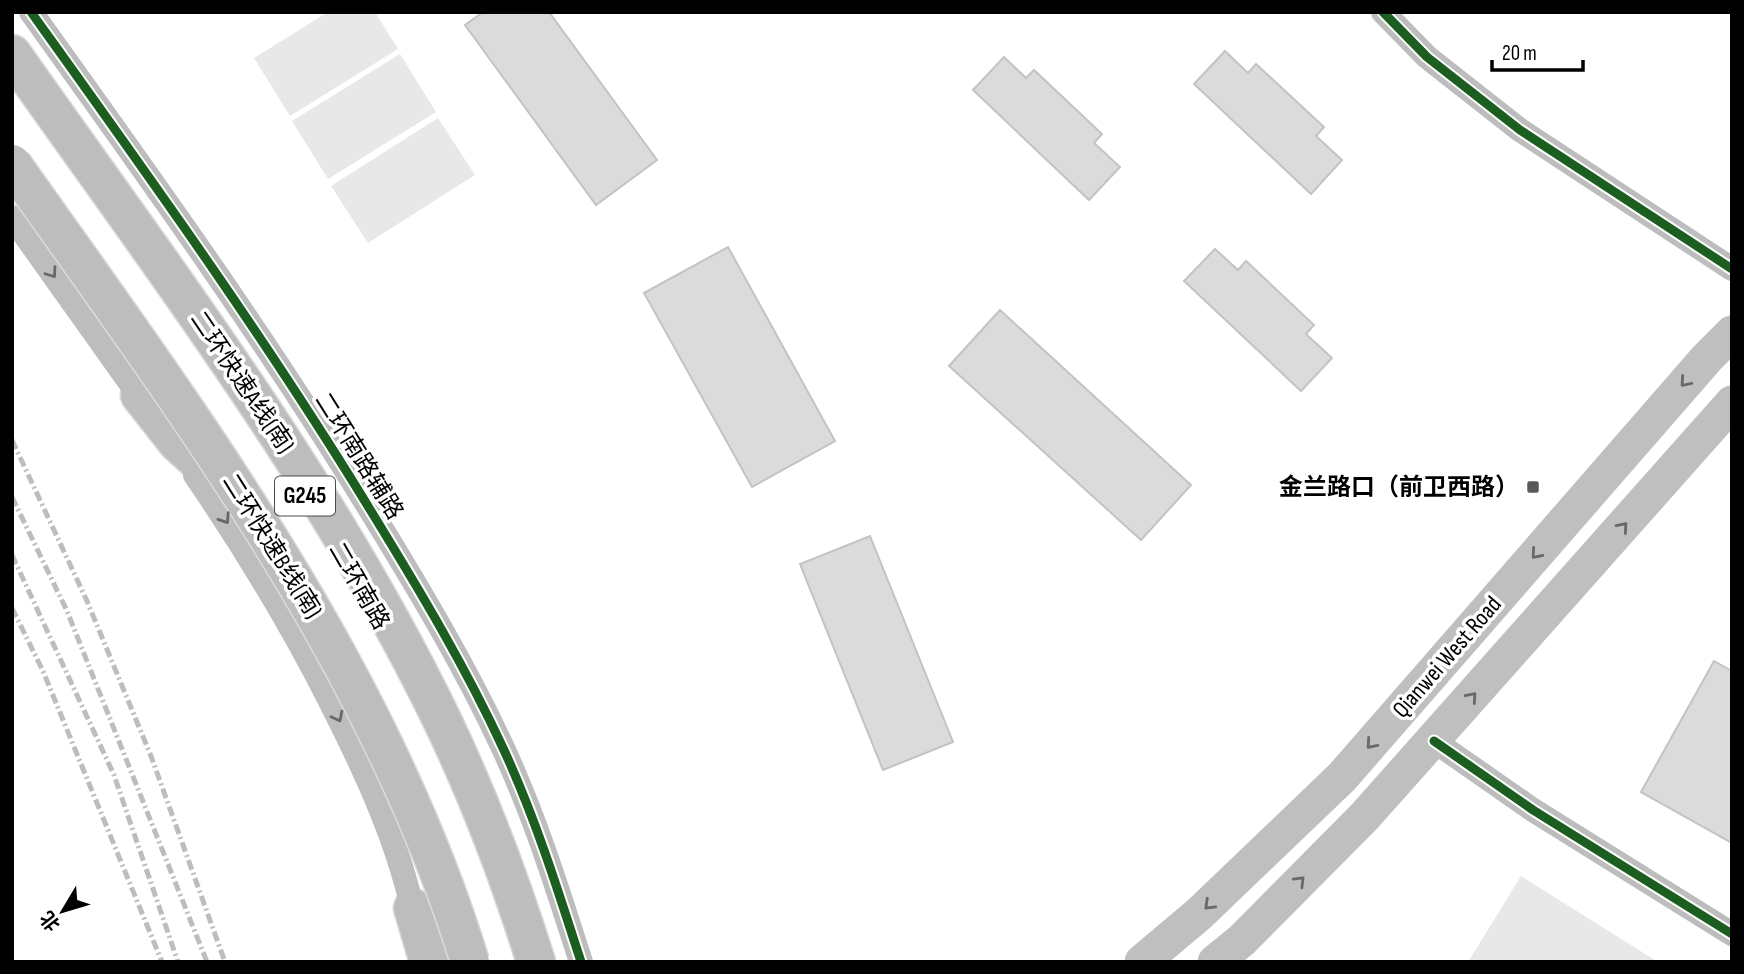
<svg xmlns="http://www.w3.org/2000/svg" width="1744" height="974" font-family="'Sofia Sans Condensed','Noto Sans SC',sans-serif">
  <rect width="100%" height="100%" fill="#fff"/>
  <path fill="#e8e8e8" d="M328 12H375L398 49 290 116 254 58Z
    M400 54 436 112 328 179 292 121Z
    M438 118 475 175 368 243 331 186Z
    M1521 876 1658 962H1468Z"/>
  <path fill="#dbdbdb" stroke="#c3c3c3" stroke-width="2" d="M483 12H549L657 160 596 205 465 25Z
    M1225 51 1248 73 1256 64 1324 127 1316 136 1342 160 1311 194 1194 84Z
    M1004 57 1026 78 1034 70 1102 134 1094 143 1120 167 1089 200 973 90Z
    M728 247 835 441 752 487 644 293Z
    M1215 249 1238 270 1246 261 1314 325 1306 334 1332 358 1301 391 1184 281Z
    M1000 310 1191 485 1141 540 949 366Z
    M870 536 953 742 883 770 800 564Z
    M1714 661 1732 671V843L1641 792Z"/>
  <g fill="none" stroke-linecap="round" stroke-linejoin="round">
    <g stroke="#dbdbdb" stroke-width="41">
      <path id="primary" d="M140 395 177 442 235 495"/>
    </g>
    <g stroke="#dbdbdb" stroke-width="41">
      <path id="trunk" d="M12 54C164 270 327 482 442 720 480 799 510 879 536 962
        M413 908 429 962"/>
    </g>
    <path stroke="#bdbdbd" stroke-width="24" d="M31 12C150 178 267 340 374 516 420 591 466 668 503 748 535 817 558 890 581 962
      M1383 12 1427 57 1520 130 1732 269
      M12 217 148 408
      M195 475C245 548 291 624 331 703 366 772 399 843 415 920
      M1434 741 1533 810 1732 934"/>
    <path stroke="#bfbfbf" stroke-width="35" d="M1142 962 1199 914 1342 777 1707 358 1732 333
      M1215 962 1242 940 1365 816 1732 403"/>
    <use href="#primary" stroke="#bdbdbd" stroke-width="38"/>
    <use href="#trunk" stroke="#bdbdbd" stroke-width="38"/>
    <path stroke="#bdbdbd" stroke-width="5" stroke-dasharray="10 3.5 2 3.5" stroke-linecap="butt" d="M12 440 87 601 151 756 225 962
      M12 497 67 611 207 962
      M12 555 114 775 178 962
      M12 608 43 671 162 962"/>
    <g stroke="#dbdbdb" stroke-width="41" stroke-linecap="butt">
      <path id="trunk-bridge" d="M12 164C189 414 379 665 470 962"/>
    </g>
    <use href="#trunk-bridge" stroke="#bdbdbd" stroke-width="38"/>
    <g stroke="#fff" stroke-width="13">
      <path id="cycleway" d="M31 12C150 178 267 340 374 516 420 591 466 668 503 748 535 817 558 890 581 962
        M1383 12 1427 57 1520 130 1732 269
        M1434 741 1533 810 1732 934"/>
    </g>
    <use href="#cycleway" stroke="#1b5e20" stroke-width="9"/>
  </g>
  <defs><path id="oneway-chevron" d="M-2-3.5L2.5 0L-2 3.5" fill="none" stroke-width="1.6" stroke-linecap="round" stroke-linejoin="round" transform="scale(1.75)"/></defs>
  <g stroke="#686868">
    <use href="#oneway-chevron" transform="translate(52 273) rotate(54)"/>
    <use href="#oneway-chevron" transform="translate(225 519) rotate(57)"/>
    <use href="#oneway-chevron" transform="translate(338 717) rotate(63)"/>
  </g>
  <g stroke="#696969">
    <use href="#oneway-chevron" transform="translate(1685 382) rotate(131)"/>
    <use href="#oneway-chevron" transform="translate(1623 527) rotate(-49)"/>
    <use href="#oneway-chevron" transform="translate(1536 554) rotate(131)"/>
    <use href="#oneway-chevron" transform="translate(1472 697) rotate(-49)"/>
    <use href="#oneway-chevron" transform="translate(1371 744) rotate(131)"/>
    <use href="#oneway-chevron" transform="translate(1300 881) rotate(-45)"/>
    <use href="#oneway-chevron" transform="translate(1209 905) rotate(136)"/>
  </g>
  <rect fill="#595959" stroke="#fff" stroke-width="2.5" x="1526" y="480" width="14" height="14" rx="3.5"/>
  <g text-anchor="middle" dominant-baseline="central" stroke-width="7" stroke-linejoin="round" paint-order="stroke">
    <rect fill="#fff" stroke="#4c4c4c" stroke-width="2" x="275" y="476.5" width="60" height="39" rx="5"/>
    <g font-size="23" font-weight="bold" fill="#000">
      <text x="305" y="496">G245</text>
    </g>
    <g font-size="24" fill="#000" stroke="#fff">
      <text transform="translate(242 382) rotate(56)">二环快速A线(南)</text>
      <text transform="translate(359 456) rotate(58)">二环南路辅路</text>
      <text transform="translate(272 546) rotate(58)">二环快速B线(南)</text>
      <text transform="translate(359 586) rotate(60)">二环南路</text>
      <text transform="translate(1447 657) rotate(-49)">Qianwei West Road</text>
    </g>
    <g font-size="24" font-weight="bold" fill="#000" stroke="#fff" text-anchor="end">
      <text x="1519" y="487">金兰路口（前卫西路）</text>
    </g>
  </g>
  <rect width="1744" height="974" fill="none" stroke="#000000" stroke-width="28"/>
  <g transform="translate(63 911) rotate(232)" stroke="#ffffff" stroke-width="5" paint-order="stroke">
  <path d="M0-5L12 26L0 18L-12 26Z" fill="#000000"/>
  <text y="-10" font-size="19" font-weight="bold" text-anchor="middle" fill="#000000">北</text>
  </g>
  <path d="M1492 60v10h91v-10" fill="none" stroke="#000000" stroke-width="3.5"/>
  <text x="1502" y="60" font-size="21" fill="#000000" stroke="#ffffff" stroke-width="5" paint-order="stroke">20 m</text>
</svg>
